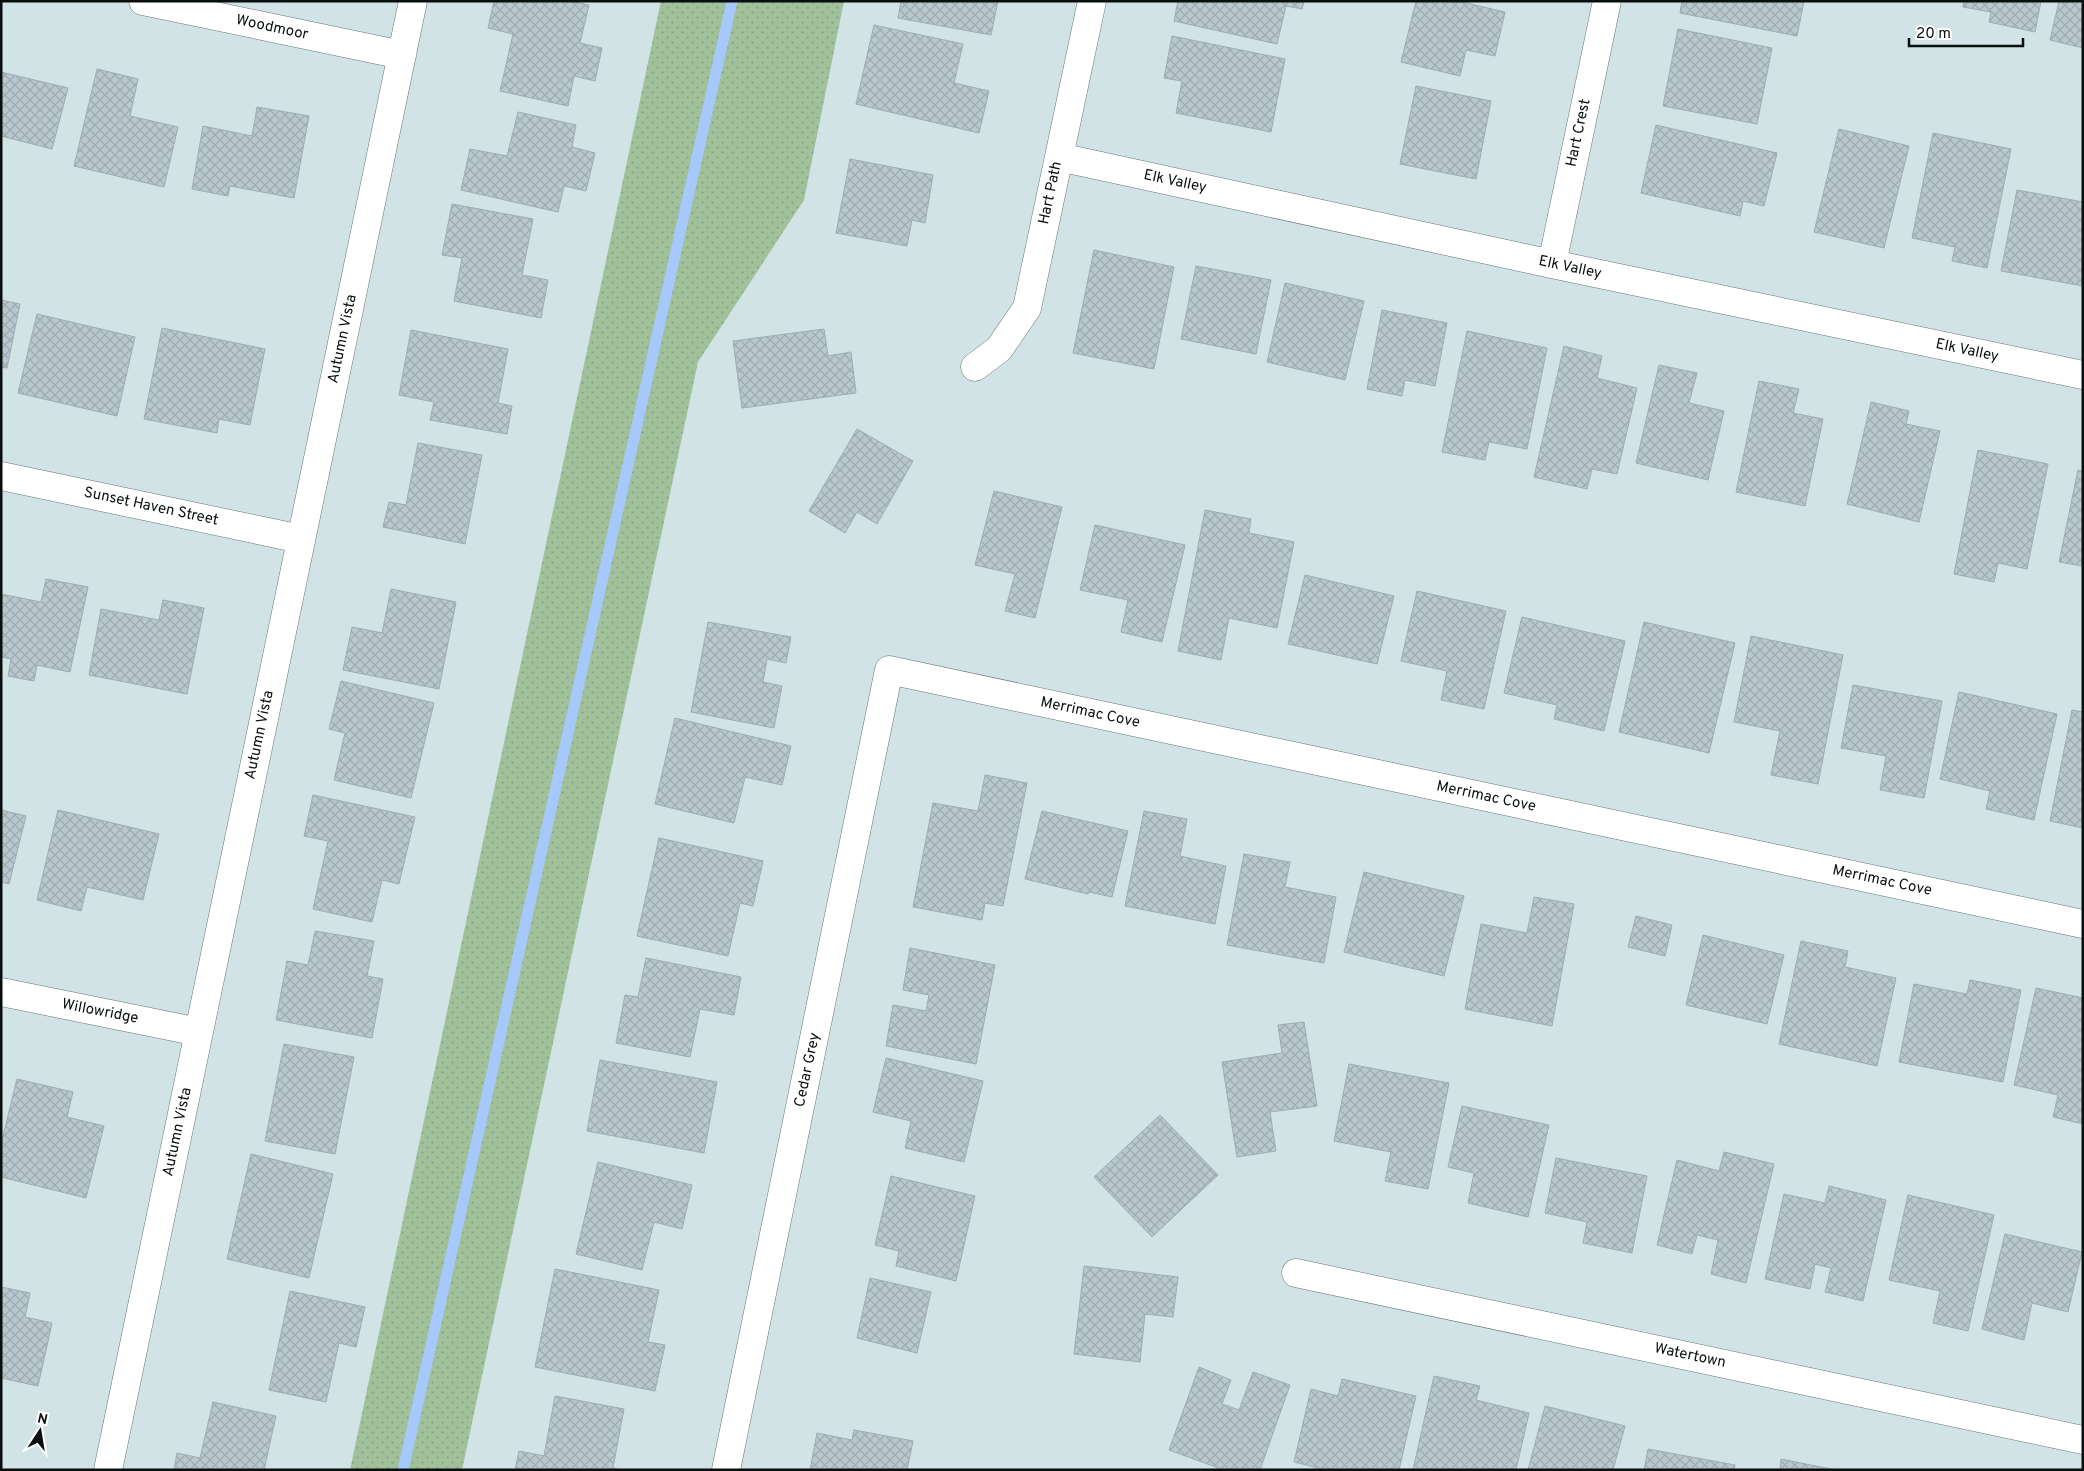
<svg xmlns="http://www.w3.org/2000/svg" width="2084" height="1471" font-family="Overpass,sans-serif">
  <defs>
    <pattern id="grass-dots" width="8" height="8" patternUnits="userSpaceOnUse" patternTransform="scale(1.25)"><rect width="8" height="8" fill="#a1c19b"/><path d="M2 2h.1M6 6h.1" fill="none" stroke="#89a584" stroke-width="1.8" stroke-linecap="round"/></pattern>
    <pattern id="building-cross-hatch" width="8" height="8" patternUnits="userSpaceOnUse" patternTransform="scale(1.25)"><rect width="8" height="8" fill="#b9c8cf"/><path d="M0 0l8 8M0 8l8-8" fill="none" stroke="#9eabb1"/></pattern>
  </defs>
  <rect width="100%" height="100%" fill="#d1e3e4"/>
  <path fill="url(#grass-dots)" d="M661 1H844L804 200 698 362 462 1470H350Z"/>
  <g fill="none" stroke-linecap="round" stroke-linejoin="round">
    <path stroke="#a7c8fb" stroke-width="11" d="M403 1470 732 1"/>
  </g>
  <path fill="url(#building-cross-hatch)" stroke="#9dabb3" d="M494 1H570L589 5 580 43 602 48 595 81 574 76 568 106 500 91 513 34 488 28Z
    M901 1H998L991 35 898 18Z
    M1178 1H1304L1302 9 1286 6 1277 44 1174 21Z
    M1416 1H1458L1505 12 1495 56 1466 50 1460 76 1401 62Z
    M1682 1H1804L1797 36 1680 13Z
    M1964 1H2041L2035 32 1989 22 1991 12 1963 7Z
    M2059 1H2083V48L2050 40Z
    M874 25 963 44 954 83 989 91 979 133 856 104Z
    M1678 29 1772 48 1757 124 1663 106Z
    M1172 36 1285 59 1271 132 1176 113 1182 81 1164 78Z
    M97 69 138 79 130 116 178 127 164 187 74 166Z
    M1 72 68 88 52 149 1 136Z
    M1416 86 1491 101 1476 179 1400 164Z
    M257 107 309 116 294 198 230 186 228 196 192 189 203 126 252 136Z
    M518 112 576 125 572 147 595 153 586 191 564 186 558 212 461 190 470 149 507 156Z
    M1656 125 1777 153 1764 206 1743 201 1740 216 1641 193Z
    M1839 129 1909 146 1884 248 1814 232Z
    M1933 133 2011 149 1987 268 1952 261 1955 247 1912 238Z
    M850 159 933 175 925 223 912 220 907 246 836 233Z
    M2017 190 2083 202V286L2001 271Z
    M452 204 533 219 522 275 548 280 541 318 454 301 462 258 442 255Z
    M1094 250 1174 267 1154 369 1073 353Z
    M1196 266 1271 280 1256 354 1181 339Z
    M1285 283 1364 301 1345 380 1267 362Z
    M1 300 20 304 7 368 1 367Z
    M1382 310 1447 323 1435 386 1405 380 1402 396 1367 389Z
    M37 314 135 337 117 416 18 393Z
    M162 328 265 349 250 425 219 419 217 433 144 419Z
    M824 329 828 356 851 352 856 393 742 408 733 341Z
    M411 330 508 349 498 403 512 406 507 434 430 420 434 402 399 395Z
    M1467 331 1547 348 1527 449 1489 442 1485 460 1442 452Z
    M1564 346 1602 356 1597 378 1637 388 1617 474 1592 469 1587 489 1534 477Z
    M1659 365 1697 373 1689 403 1724 411 1708 480 1636 463Z
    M1759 381 1799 389 1793 413 1823 419 1805 506 1736 492Z
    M1871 402 1909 411 1906 424 1940 431 1919 522 1847 504Z
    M857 429 913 461 877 524 857 512 845 533 809 511Z
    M418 443 482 455 465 544 383 527 389 502 406 505Z
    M1978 450 2048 464 2027 569 1998 563 1994 582 1954 574Z
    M2078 470 2083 471V566L2059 562Z
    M994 491 1062 507 1035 618 1005 611 1015 574 975 565Z
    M1205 510 1251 519 1249 533 1294 542 1277 628 1229 618 1221 660 1178 651Z
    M1095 525 1185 545 1162 642 1121 632 1128 600 1080 590Z
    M1305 575 1394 596 1377 664 1288 644Z
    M46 579 88 587 70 672 37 665 34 681 8 676 11 659 1 657V594L41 602Z
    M391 589 456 602 439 689 343 670 352 627 382 633Z
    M1417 591 1506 611 1484 709 1441 700 1447 671 1401 661Z
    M163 600 204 608 187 694 89 675 101 609 159 620Z
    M1522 617 1625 641 1604 731 1554 719 1557 705 1504 693Z
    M708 622 791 637 786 663 767 659 763 682 782 686 774 728 691 712Z
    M1644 622 1735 643 1709 753 1619 732Z
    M1751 636 1843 655 1818 784 1771 775 1780 731 1734 722Z
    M341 681 434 703 411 798 334 780 345 733 329 729Z
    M1853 685 1942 701 1924 798 1880 790 1886 756 1841 748Z
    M1959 692 2057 714 2034 820 1986 809 1990 791 1940 779Z
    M2072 710 2083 712V828L2050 821Z
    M675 718 791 746 782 785 745 777 734 823 655 804Z
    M985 775 1027 783 1003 906 985 903 982 920 913 907 933 803 978 811Z
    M313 795 415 817 399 884 382 880 372 922 313 909 328 841 304 836Z
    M1 810 26 816 9 884 1 882Z
    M58 810 159 834 143 900 87 887 81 911 37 900Z
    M1042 811 1128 831 1112 897 1089 892 1088 894 1025 879Z
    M1144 811 1187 819 1180 856 1226 866 1215 924 1125 906Z
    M659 838 763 861 753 906 740 903 728 956 637 936Z
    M1244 854 1290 862 1285 887 1336 897 1324 963 1227 945Z
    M1364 872 1464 896 1444 976 1344 952Z
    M1534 897 1574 904 1552 1026 1465 1009 1481 924 1527 933Z
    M1636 916 1672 925 1665 956 1628 947Z
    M315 931 374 941 367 976 383 979 372 1038 276 1020 287 961 308 965Z
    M1703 935 1784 955 1767 1024 1686 1005Z
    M1801 941 1848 951 1845 967 1896 978 1877 1066 1779 1044Z
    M910 948 995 965 976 1064 886 1046 893 1005 926 1011 929 995 903 990Z
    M646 958 741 977 734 1015 700 1009 690 1057 616 1043 625 995 638 997Z
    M1970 980 2021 990 2003 1082 1899 1062 1914 984 1967 994Z
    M2036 988 2083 998V1124L2053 1117 2058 1095 2014 1085Z
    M1304 1022 1317 1106 1270 1112 1276 1151 1237 1157 1222 1062 1282 1053 1278 1025Z
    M284 1044 354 1057 335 1154 265 1141Z
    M886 1058 983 1081 964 1162 905 1148 911 1121 873 1112Z
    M600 1060 717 1082 704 1153 587 1131Z
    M1349 1064 1449 1083 1428 1189 1385 1181 1391 1152 1334 1141Z
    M17 1079 73 1092 67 1117 104 1126 86 1198 1 1177V1144Z
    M1462 1106 1549 1125 1528 1217 1468 1203 1474 1173 1448 1167Z
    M1160 1115 1218 1175 1152 1237 1094 1177Z
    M1724 1152 1774 1164 1746 1283 1711 1274 1718 1240 1697 1235 1692 1254 1657 1245 1677 1160 1719 1171Z
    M251 1154 333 1174 309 1278 227 1259Z
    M1556 1158 1647 1176 1632 1253 1583 1243 1587 1222 1545 1213Z
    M598 1162 692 1185 682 1229 654 1222 642 1270 576 1254Z
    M891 1176 975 1196 956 1281 896 1266 899 1251 875 1245Z
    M1829 1186 1886 1200 1863 1301 1825 1292 1831 1268 1815 1264 1810 1289 1765 1279 1784 1194 1825 1203Z
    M1908 1195 1994 1215 1968 1331 1933 1323 1940 1291 1889 1280Z
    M2005 1234 2082 1252 2068 1312 2032 1303 2024 1340 1982 1329Z
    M1084 1266 1178 1277 1173 1317 1145 1314 1140 1362 1074 1354Z
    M555 1269 659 1290 648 1342 665 1345 655 1391 535 1367Z
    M870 1278 931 1292 917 1353 857 1338Z
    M1 1287 30 1293 25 1317 52 1323 38 1386 1 1378Z
    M290 1291 365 1307 356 1347 339 1343 326 1402 269 1390Z
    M1199 1367 1231 1380 1222 1404 1239 1410 1253 1372 1290 1385 1260 1470H1224L1169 1450Z
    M1434 1376 1480 1386 1476 1400 1529 1413 1516 1470H1413Z
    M1342 1379 1416 1396 1399 1470H1326L1294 1462 1311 1389 1338 1396Z
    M555 1396 624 1409 613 1468 622 1470H515L519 1451 544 1456Z
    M213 1402 276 1416 264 1470H174L177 1453 200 1458Z
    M1545 1406 1625 1426 1613 1470H1528Z
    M854 1430 913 1441 907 1470H810L817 1433 852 1440Z
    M1648 1449 1735 1465 1734 1470H1644Z
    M1781 1459 1836 1470H1780Z"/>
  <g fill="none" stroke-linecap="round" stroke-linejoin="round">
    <g stroke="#667677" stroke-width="29">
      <path id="minor" d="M143 1 402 55
        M1059 157 1552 264 2083 375
        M1552 264 1607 1
        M975 367 999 349 1027 308 1092 1
        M1 476 301 539
        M1 992 199 1032
        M1296 1273 2083 1440
        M108 1470 413 1
        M726 1470 889 670 2083 924"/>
    </g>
    <use href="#minor" stroke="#fff" stroke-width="28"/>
  </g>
  <g text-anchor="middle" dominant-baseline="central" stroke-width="4" stroke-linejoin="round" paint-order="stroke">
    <g font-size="15" fill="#090f0f" stroke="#fff">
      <text transform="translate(272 28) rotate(12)">Woodmoor</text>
      <text transform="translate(1579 133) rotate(-78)">Hart Crest</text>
      <text transform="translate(1175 182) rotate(12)">Elk Valley</text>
      <text transform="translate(1051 193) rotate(-78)">Hart Path</text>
      <text transform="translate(1570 268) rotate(12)">Elk Valley</text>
      <text transform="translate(343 339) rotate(-78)">Autumn Vista</text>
      <text transform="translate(1967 351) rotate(12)">Elk Valley</text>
      <text transform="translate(151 507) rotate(12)">Sunset Haven Street</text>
      <text transform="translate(1090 713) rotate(12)">Merrimac Cove</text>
      <text transform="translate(260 735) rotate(-78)">Autumn Vista</text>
      <text transform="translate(1486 797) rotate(12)">Merrimac Cove</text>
      <text transform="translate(1882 881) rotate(12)">Merrimac Cove</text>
      <text transform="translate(100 1012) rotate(11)">Willowridge</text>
      <text transform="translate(808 1070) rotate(-78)">Cedar Grey</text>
      <text transform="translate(178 1132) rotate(-78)">Autumn Vista</text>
      <text transform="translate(1690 1356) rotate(12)">Watertown</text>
    </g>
  </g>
  <rect width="2084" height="1471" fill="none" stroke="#090f0f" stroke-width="5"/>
  <g transform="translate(40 1431) rotate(12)" stroke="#ffffff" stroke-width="4" paint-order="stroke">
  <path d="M0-4L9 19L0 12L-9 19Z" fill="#090f0f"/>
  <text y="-8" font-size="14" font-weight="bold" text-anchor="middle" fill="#090f0f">N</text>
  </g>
  <path d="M1909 38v8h114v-8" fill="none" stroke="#090f0f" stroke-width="2.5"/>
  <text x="1916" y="38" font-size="15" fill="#090f0f" stroke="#ffffff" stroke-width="4" paint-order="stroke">20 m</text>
</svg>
